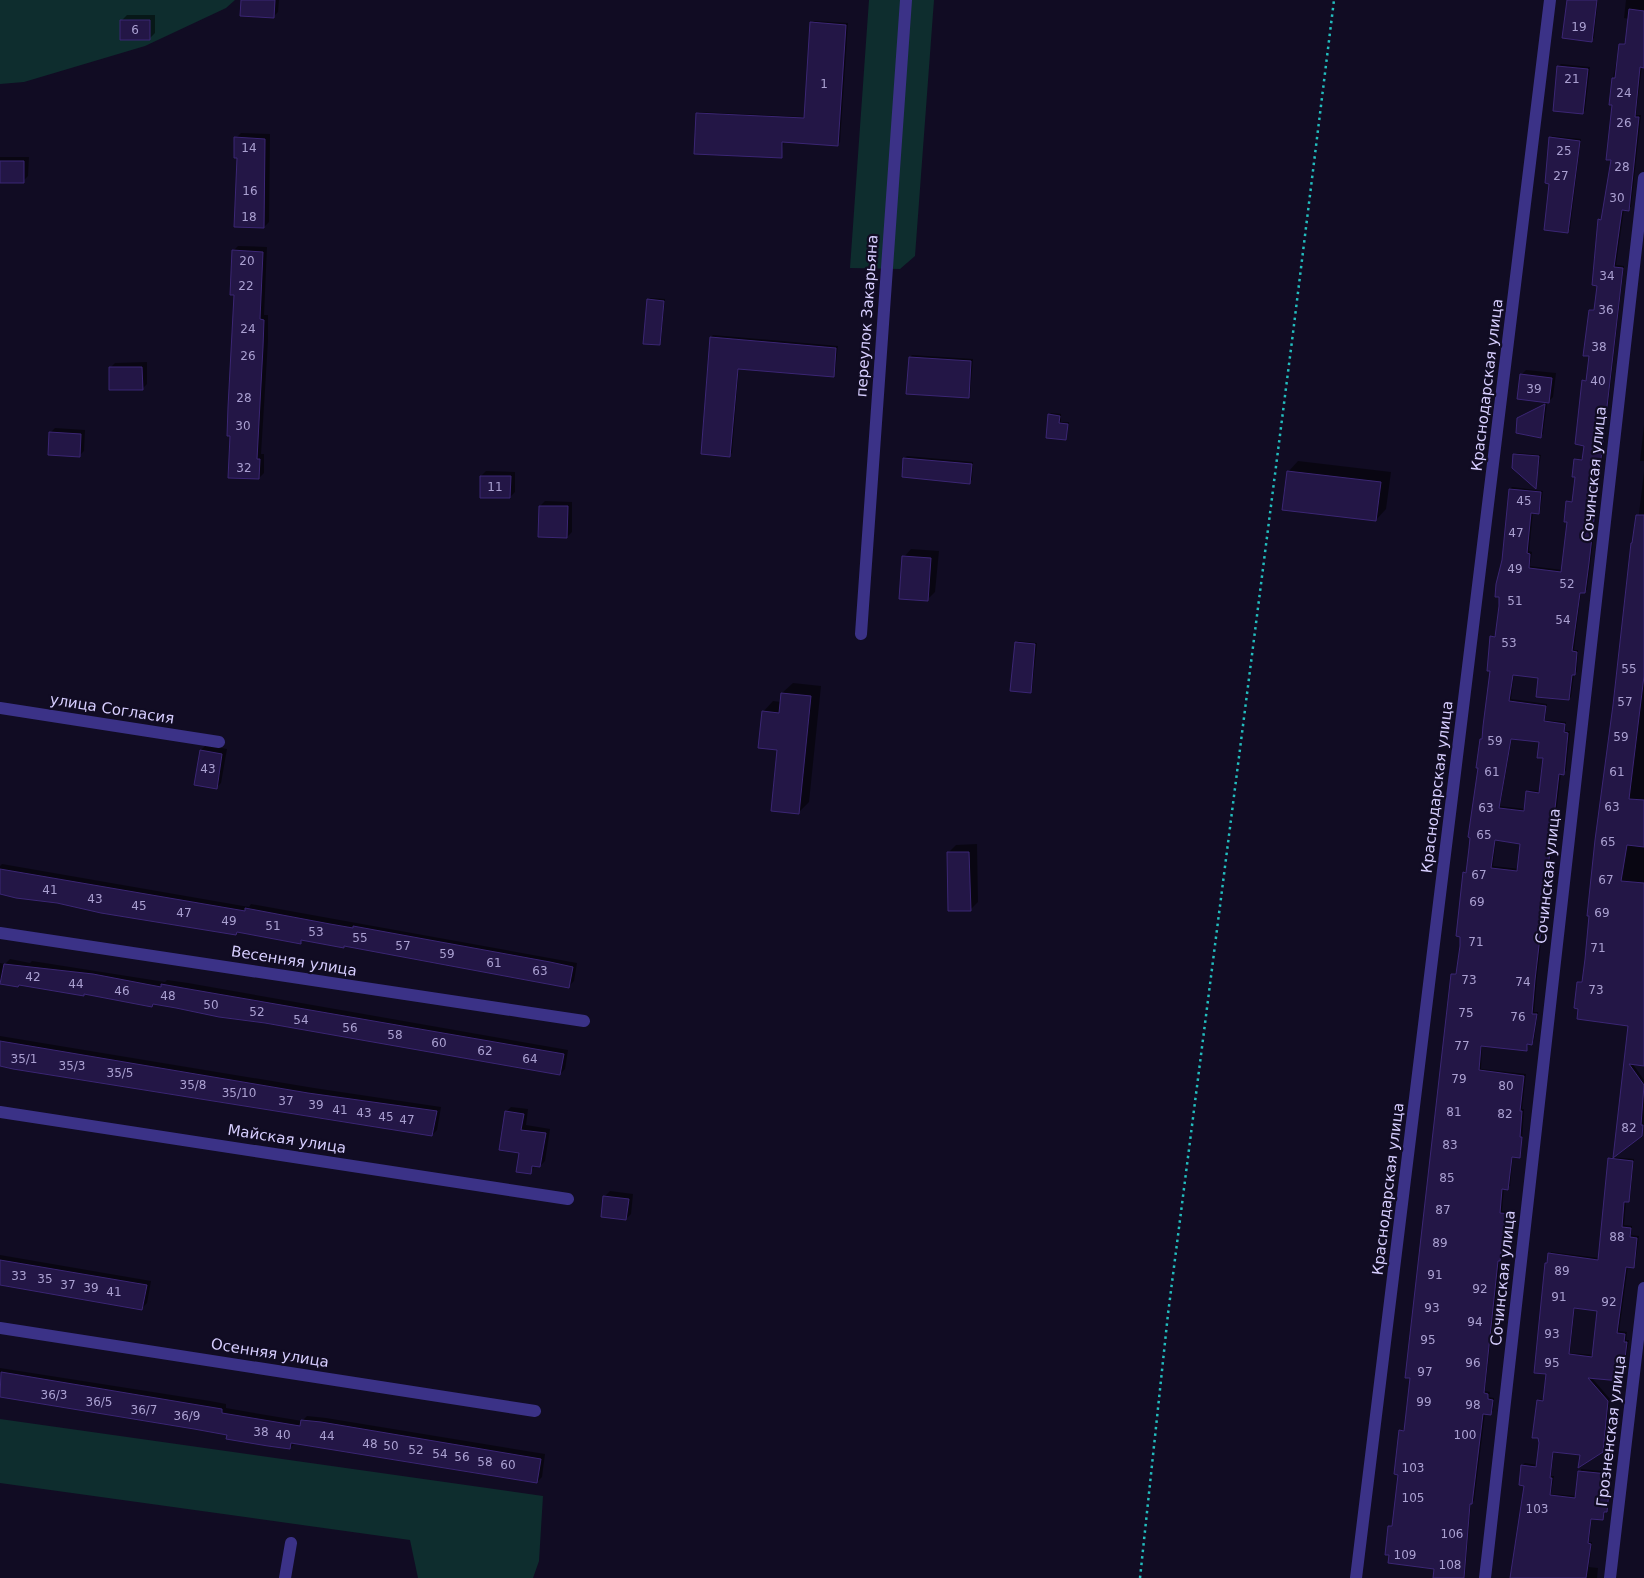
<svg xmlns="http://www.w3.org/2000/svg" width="1644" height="1578" font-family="'DejaVu Sans',sans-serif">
  <rect width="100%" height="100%" fill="#110c23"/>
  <path fill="#0e2d2e" d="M0 0H235L226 8 145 46 24 82 0 84Z
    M869 0H934L915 256 900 269 850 268Z
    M0 1419 543 1496 539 1561 533 1578H418L410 1540 0 1483Z"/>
  <path fill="#0007" fill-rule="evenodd" d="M242 0H279L278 12 273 17Z
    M1568 0H1598L1594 38 1591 41Z
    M1626 0H1644V66H1642L1636 115H1641L1631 207 1624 209 1616 265 1624 266 1591 559 1587 590 1581 592 1574 650H1578L1577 672 1574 674 1571 697 1569 699 1540 677 1514 674 1511 699 1547 704 1545 720 1566 722 1565 731H1570L1566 771 1561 773 1537 977 1534 1012H1538L1534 1041 1529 1043 1526 1050 1482 1045 1481 1069 1526 1074 1522 1109H1524L1521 1155 1519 1157 1513 1156 1510 1186 1504 1188 1502 1211 1512 1212 1511 1224 1508 1226 1504 1236 1500 1260 1485 1391 1490 1392 1489 1397 1494 1398 1493 1411 1485 1413 1474 1501 1471 1503 1465 1578H1434L1435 1567 1389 1526 1394 1524 1400 1474V1431L1405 1429 1411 1377 1453 974 1457 972 1461 947 1464 873 1468 871 1480 767 1481 740 1483 737 1491 670V637L1496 635 1510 489 1512 487 1543 491 1540 511 1533 512 1529 551 1532 552 1530 566 1562 570 1568 521V502L1574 500 1576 476 1575 460 1583 458 1585 445 1583 381 1588 379 1591 355 1590 310 1596 309 1598 285 1599 220 1603 218 1612 159 1613 78 1620 44 1626 42 1629 19 1624 18ZM1512 738 1540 741 1544 757 1540 791 1530 790 1527 792 1525 809 1500 806ZM1496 839 1522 843 1519 869 1493 866Z
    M127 15H155V33L150 38 122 20Z
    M814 21 848 23 840 142 838 145 784 141 781 157 697 114 699 112 805 117 812 23Z
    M1561 64 1590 67 1585 111 1583 113 1555 110 1558 66Z
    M241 133 270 134 269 222 264 227 238 157 236 138Z
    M1552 136 1581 139 1570 229 1568 231 1551 182 1550 138Z
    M0 157H29L28 176 23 181H0Z
    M238 246 267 247 264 315H268V341L261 454H264V473L259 478 233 251Z
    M650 298 665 299 661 342 659 344 648 300Z
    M713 335 838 346 835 373 833 376 739 367 732 453 729 456 711 337Z
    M912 355 973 359 970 395 968 397 910 357Z
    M147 362V384L142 389 110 368 115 363Z
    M1526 370 1556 373 1553 397 1548 402 1521 375Z
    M1547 403 1543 434 1541 436 1521 417Z
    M1051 413 1061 414V422H1069L1065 439 1049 415Z
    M1644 425V461H1640Z
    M55 428 85 430 84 451 79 456 50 433Z
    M1517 453 1541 455 1535 487 1514 455Z
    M907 456 973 462 972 480 969 482 904 458Z
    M1298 461 1391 472 1386 509 1376 520 1288 472Z
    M486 471 515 472V492L510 497 481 476Z
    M1644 472V1064L1632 1063 1644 1080V1126L1641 1135 1614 1156 1629 1025 1579 982 1583 980Z
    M545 501 572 502V532L567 537 540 506Z
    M911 549 939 551 935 592 927 600 904 557Z
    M1018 641 1037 643 1032 690 1030 692 1016 643Z
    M793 683 821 686 809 802 799 812 778 749 763 712 773 701 781 702 782 693Z
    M206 745 227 749 221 783 216 788 201 750Z
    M977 844 978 902 970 910 948 853 956 845Z
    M2 864 249 907 251 904 577 963 574 981 569 986 345 945 303 939 300 942 239 931 236 934 0 893V866Z
    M10 959 30 963 32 961 165 982 167 980 188 983 568 1050 565 1069 560 1074 154 1003 152 1006 85 993 0 983V963L5 964Z
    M0 1036 314 1088 441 1107 437 1130 432 1135 0 1065Z
    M511 1107 528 1109 526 1125 550 1129 545 1161 540 1166 536 1165 530 1172 506 1112Z
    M1611 1157 1634 1159 1630 1199 1626 1201 1624 1225 1632 1226 1631 1235 1639 1236 1635 1265 1628 1266 1619 1331 1627 1332 1626 1340H1629L1624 1370 1619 1380 1591 1377 1610 1399 1604 1448 1602 1451 1581 1454 1554 1451 1551 1476H1554L1551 1494 1576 1496 1581 1469 1610 1472 1609 1480H1612L1608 1509 1602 1519 1592 1518 1589 1542H1592L1589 1567 1598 1568 1597 1578H1511L1525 1485 1522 1465 1525 1463 1537 1465 1540 1443 1538 1400 1544 1399 1548 1373 1546 1263 1551 1252 1599 1258 1609 1159ZM1575 1307 1598 1310 1594 1355 1570 1353Z
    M610 1191 633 1194 631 1214 626 1219 605 1196Z
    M0 1255 151 1281 147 1303 142 1308 0 1285Z
    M0 1368 210 1401 226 1404V1408L260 1414 302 1421 307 1416 326 1418 545 1454 542 1477 537 1482 295 1443 290 1448 194 1428 0 1397Z"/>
  <path fill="#231646" stroke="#3b2674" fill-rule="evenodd" d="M241 0H275L274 18 240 16Z
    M1567 0H1597L1592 42 1562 38Z
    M1629 9 1644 11V68L1640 67 1635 117H1639L1629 211 1622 210 1614 267 1623 268 1589 563 1585 593H1580L1572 651 1577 652 1575 675H1572L1569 700 1536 697 1538 678 1513 675 1509 701 1546 706 1544 721 1565 724 1564 732 1568 733 1564 775 1559 774 1535 980 1532 1014H1537L1532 1045 1527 1044V1051L1481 1046 1479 1070 1524 1076 1520 1111H1522L1520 1137H1522L1520 1158 1512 1157 1508 1190 1502 1189 1500 1213 1511 1214 1510 1228 1506 1227 1505 1237H1503L1500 1261H1498L1484 1393 1488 1394V1399L1493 1400 1491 1415 1483 1414 1472 1504H1470L1464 1578H1433L1434 1569 1388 1563 1389 1555H1385L1388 1526H1392L1398 1475 1394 1474 1399 1430 1404 1431 1410 1378H1405L1451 974H1456L1460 946V937L1456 936 1463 872 1466 873 1469 848 1470 838 1468 837 1478 768H1476L1480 739H1482L1483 726 1490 671H1487L1489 648 1490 636 1495 637 1499 606V597H1495L1496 584 1502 560 1509 489 1541 492 1539 514 1531 513 1527 553 1530 554 1529 568 1561 572 1567 522H1564L1566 501 1572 502 1575 477H1572L1574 459 1582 460 1584 446 1575 444 1582 380 1586 381 1589 356H1583L1589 310H1594L1597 286 1592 285 1598 219 1601 220 1611 160H1606L1612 105H1609L1612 78H1615L1619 44H1625ZM1511 739 1539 742 1537 758H1543L1539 793 1526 791 1524 811 1499 808ZM1495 840 1520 844 1517 871 1491 868Z
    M120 20H150V40H120Z
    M810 22 846 25 838 146 782 142V158L694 154 696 113 804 118Z
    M1557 66 1588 69 1583 114 1553 111Z
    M234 137 265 139 264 228 234 227 237 158H234Z
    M1549 137 1580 141 1568 233 1544 230 1549 184 1545 183Z
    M0 161H24V183H0Z
    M232 250 263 252 260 319 264 320 263 347 257 459H260L259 479 228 478 230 436H227L228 407 234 295H230Z
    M647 299 664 301 660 345 643 344Z
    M710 337 836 348 834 377 738 369 730 457 701 454Z
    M909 357 971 361 969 398 906 394Z
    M109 367H142L143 390H109Z
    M1520 374 1552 378 1549 403 1517 399Z
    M1545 404 1541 438 1516 433 1517 418Z
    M1048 414 1060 416 1059 423 1068 424 1066 440 1046 438Z
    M49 432 81 434 80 457 48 455Z
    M1513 454 1539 456 1536 489 1512 468Z
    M903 458 972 464 970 484 902 477Z
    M1287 471 1381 482 1376 521 1282 510Z
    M480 476H511L510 498H480Z
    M539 506H568L567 538 538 537Z
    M1636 515H1644V676L1629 799 1644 800V847L1627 845 1621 881 1644 883V1066L1629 1064 1644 1085 1641 1125H1643L1642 1136 1613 1158 1628 1026 1577 1019 1578 1009 1574 1008 1577 982H1582L1585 959 1589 916H1587L1595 840 1613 705 1631 543H1632Z
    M902 556 931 558 928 601 899 599Z
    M1015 642 1035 644 1031 693 1010 691Z
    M781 693 811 696 799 814 771 811 777 750 758 748 762 711 779 713Z
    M200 750 222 754 217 789 194 785Z
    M947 852H969L971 911H948Z
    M0 869 245 911V908L330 924 353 928V926L550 962 573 967 569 988 344 946V948L301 940V944L237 932 236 935 101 913 57 903 16 898 0 894Z
    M4 964 93 974 161 987V984L183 988 564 1054 560 1075 265 1023 219 1017 176 1008 153 1004 152 1007 84 994V996L19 985 18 987 0 984Z
    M0 1041 308 1093 437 1111 432 1136 13 1069 0 1066Z
    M505 1111 524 1114 521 1130 546 1133 540 1167 532 1166 531 1174 516 1172 519 1153 499 1150Z
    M1608 1158 1633 1161 1629 1202H1624L1622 1227 1631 1228 1630 1237 1637 1238 1634 1268 1626 1267 1617 1333 1625 1334 1624 1342H1627L1623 1374H1621L1620 1381 1588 1378 1608 1401 1603 1452 1578 1468 1580 1455 1553 1452 1550 1478H1552L1550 1495 1575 1498 1578 1471 1608 1474 1607 1482H1610L1607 1512H1604L1603 1520 1591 1519 1588 1543 1591 1544 1586 1578H1510L1524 1486 1519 1485 1521 1465 1536 1467 1539 1443 1538 1438H1532L1537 1400 1543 1401 1546 1374 1534 1373 1545 1263H1547L1548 1253 1598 1260ZM1574 1308 1597 1311 1592 1357 1569 1354Z
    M603 1196 629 1199 626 1220 601 1217Z
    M0 1260 147 1285 142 1310 0 1285Z
    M1 1372 204 1406 222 1409V1413L300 1426 301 1420 321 1422 541 1459 537 1483 291 1443 290 1449 268 1446 226 1439 227 1435 194 1429 0 1397Z"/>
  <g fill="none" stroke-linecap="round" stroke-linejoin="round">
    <path stroke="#23bdbe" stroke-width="2.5" stroke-dasharray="2.5 4" stroke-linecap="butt" d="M1140 1578 1168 1314 1293 333 1334 0"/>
    <path stroke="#3b3287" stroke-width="12" d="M861 634 906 0
      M0 708 219 742
      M0 933 584 1021
      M0 1112 568 1199
      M0 1328 535 1411
      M285 1578 291 1543
      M1356 1578 1550 0
      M1485 1578 1644 178
      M1610 1578 1644 1288"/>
  </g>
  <g text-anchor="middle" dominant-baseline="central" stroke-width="4.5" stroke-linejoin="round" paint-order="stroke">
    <g font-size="12" fill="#aaa0d1">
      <text x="1579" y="27">19</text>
      <text x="135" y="30">6</text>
      <text x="1572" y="79">21</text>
      <text x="824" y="84">1</text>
      <text x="1624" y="93">24</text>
      <text x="1624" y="123">26</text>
      <text x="249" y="148">14</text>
      <text x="1564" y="151">25</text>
      <text x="1622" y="167">28</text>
      <text x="1561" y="176">27</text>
      <text x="250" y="191">16</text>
      <text x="1617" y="198">30</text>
      <text x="249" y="217">18</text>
      <text x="247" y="261">20</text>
      <text x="1607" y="276">34</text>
      <text x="246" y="286">22</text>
      <text x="1606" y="310">36</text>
      <text x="248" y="329">24</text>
      <text x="1599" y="347">38</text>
      <text x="248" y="356">26</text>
      <text x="1598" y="381">40</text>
      <text x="1534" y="389">39</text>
      <text x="244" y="398">28</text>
      <text x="243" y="426">30</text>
      <text x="244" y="468">32</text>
      <text x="495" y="487">11</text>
      <text x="1524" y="501">45</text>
      <text x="1516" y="533">47</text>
      <text x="1515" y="569">49</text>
      <text x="1567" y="584">52</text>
      <text x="1515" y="601">51</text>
      <text x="1563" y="620">54</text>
      <text x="1509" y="643">53</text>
      <text x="1629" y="669">55</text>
      <text x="1625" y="702">57</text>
      <text x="1621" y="737">59</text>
      <text x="1495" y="741">59</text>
      <text x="208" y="769">43</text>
      <text x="1492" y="772">61</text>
      <text x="1617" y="772">61</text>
      <text x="1612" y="807">63</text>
      <text x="1486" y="808">63</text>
      <text x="1484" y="835">65</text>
      <text x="1608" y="842">65</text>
      <text x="1479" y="875">67</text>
      <text x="1606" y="880">67</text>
      <text x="50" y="890">41</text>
      <text x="95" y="899">43</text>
      <text x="1477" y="902">69</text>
      <text x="139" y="906">45</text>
      <text x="184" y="913">47</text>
      <text x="1602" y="913">69</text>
      <text x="229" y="921">49</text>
      <text x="273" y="926">51</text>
      <text x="316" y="932">53</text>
      <text x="360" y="938">55</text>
      <text x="1476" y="942">71</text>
      <text x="403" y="946">57</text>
      <text x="1598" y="948">71</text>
      <text x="447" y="954">59</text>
      <text x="494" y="963">61</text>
      <text x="540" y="971">63</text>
      <text x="33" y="977">42</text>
      <text x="1469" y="980">73</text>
      <text x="1523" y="982">74</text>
      <text x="76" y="984">44</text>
      <text x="1596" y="990">73</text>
      <text x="122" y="991">46</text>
      <text x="168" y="996">48</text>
      <text x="211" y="1005">50</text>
      <text x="257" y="1012">52</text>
      <text x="1466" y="1013">75</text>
      <text x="1518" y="1017">76</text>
      <text x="301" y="1020">54</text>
      <text x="350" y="1028">56</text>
      <text x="395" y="1035">58</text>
      <text x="439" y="1043">60</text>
      <text x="1462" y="1046">77</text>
      <text x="485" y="1051">62</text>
      <text x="24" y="1059">35/1</text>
      <text x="530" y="1059">64</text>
      <text x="72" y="1066">35/3</text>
      <text x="120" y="1073">35/5</text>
      <text x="1459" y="1079">79</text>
      <text x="193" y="1085">35/8</text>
      <text x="1506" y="1086">80</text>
      <text x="239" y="1093">35/10</text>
      <text x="286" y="1101">37</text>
      <text x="316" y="1105">39</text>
      <text x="340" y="1110">41</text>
      <text x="1454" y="1112">81</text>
      <text x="364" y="1113">43</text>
      <text x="1505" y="1114">82</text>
      <text x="386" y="1117">45</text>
      <text x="407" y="1120">47</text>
      <text x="1629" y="1128">82</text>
      <text x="1450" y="1145">83</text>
      <text x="1447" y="1178">85</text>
      <text x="1443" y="1210">87</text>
      <text x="1617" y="1237">88</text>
      <text x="1440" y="1243">89</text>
      <text x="1562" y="1271">89</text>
      <text x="1435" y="1275">91</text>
      <text x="19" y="1276">33</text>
      <text x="45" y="1279">35</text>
      <text x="68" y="1285">37</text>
      <text x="91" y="1288">39</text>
      <text x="1480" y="1289">92</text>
      <text x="114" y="1292">41</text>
      <text x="1559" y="1297">91</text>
      <text x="1609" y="1302">92</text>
      <text x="1432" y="1308">93</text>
      <text x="1475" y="1322">94</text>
      <text x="1552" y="1334">93</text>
      <text x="1428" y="1340">95</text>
      <text x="1473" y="1363">96</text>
      <text x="1552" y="1363">95</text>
      <text x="1425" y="1372">97</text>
      <text x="54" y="1395">36/3</text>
      <text x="99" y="1402">36/5</text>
      <text x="1424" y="1402">99</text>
      <text x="1473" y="1405">98</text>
      <text x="144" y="1410">36/7</text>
      <text x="187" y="1416">36/9</text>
      <text x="261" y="1432">38</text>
      <text x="283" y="1435">40</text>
      <text x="1465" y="1435">100</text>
      <text x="327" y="1436">44</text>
      <text x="370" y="1444">48</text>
      <text x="391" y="1446">50</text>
      <text x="416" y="1450">52</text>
      <text x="440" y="1454">54</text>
      <text x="462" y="1457">56</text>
      <text x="485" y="1462">58</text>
      <text x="508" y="1465">60</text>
      <text x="1413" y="1468">103</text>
      <text x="1413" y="1498">105</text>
      <text x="1537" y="1509">103</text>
      <text x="1452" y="1534">106</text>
      <text x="1405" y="1555">109</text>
      <text x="1450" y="1565">108</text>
    </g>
    <g font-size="15" fill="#d7ceff" stroke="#110c23">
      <text transform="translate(867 316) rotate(-86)">переулок Закарьяна</text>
      <text transform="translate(1487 385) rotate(-83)">Краснодарская улица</text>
      <text transform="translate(1594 474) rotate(-84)">Сочинская улица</text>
      <text transform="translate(112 709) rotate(9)">улица Согласия</text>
      <text transform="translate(1437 787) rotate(-83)">Краснодарская улица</text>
      <text transform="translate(1548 876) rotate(-84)">Сочинская улица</text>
      <text transform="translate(294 961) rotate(9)">Весенняя улица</text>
      <text transform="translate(287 1139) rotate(9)">Майская улица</text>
      <text transform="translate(1388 1189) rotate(-83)">Краснодарская улица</text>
      <text transform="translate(1503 1278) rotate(-84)">Сочинская улица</text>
      <text transform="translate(270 1353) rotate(9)">Осенняя улица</text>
      <text transform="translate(1611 1431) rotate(-83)">Грозненская улица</text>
    </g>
  </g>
</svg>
